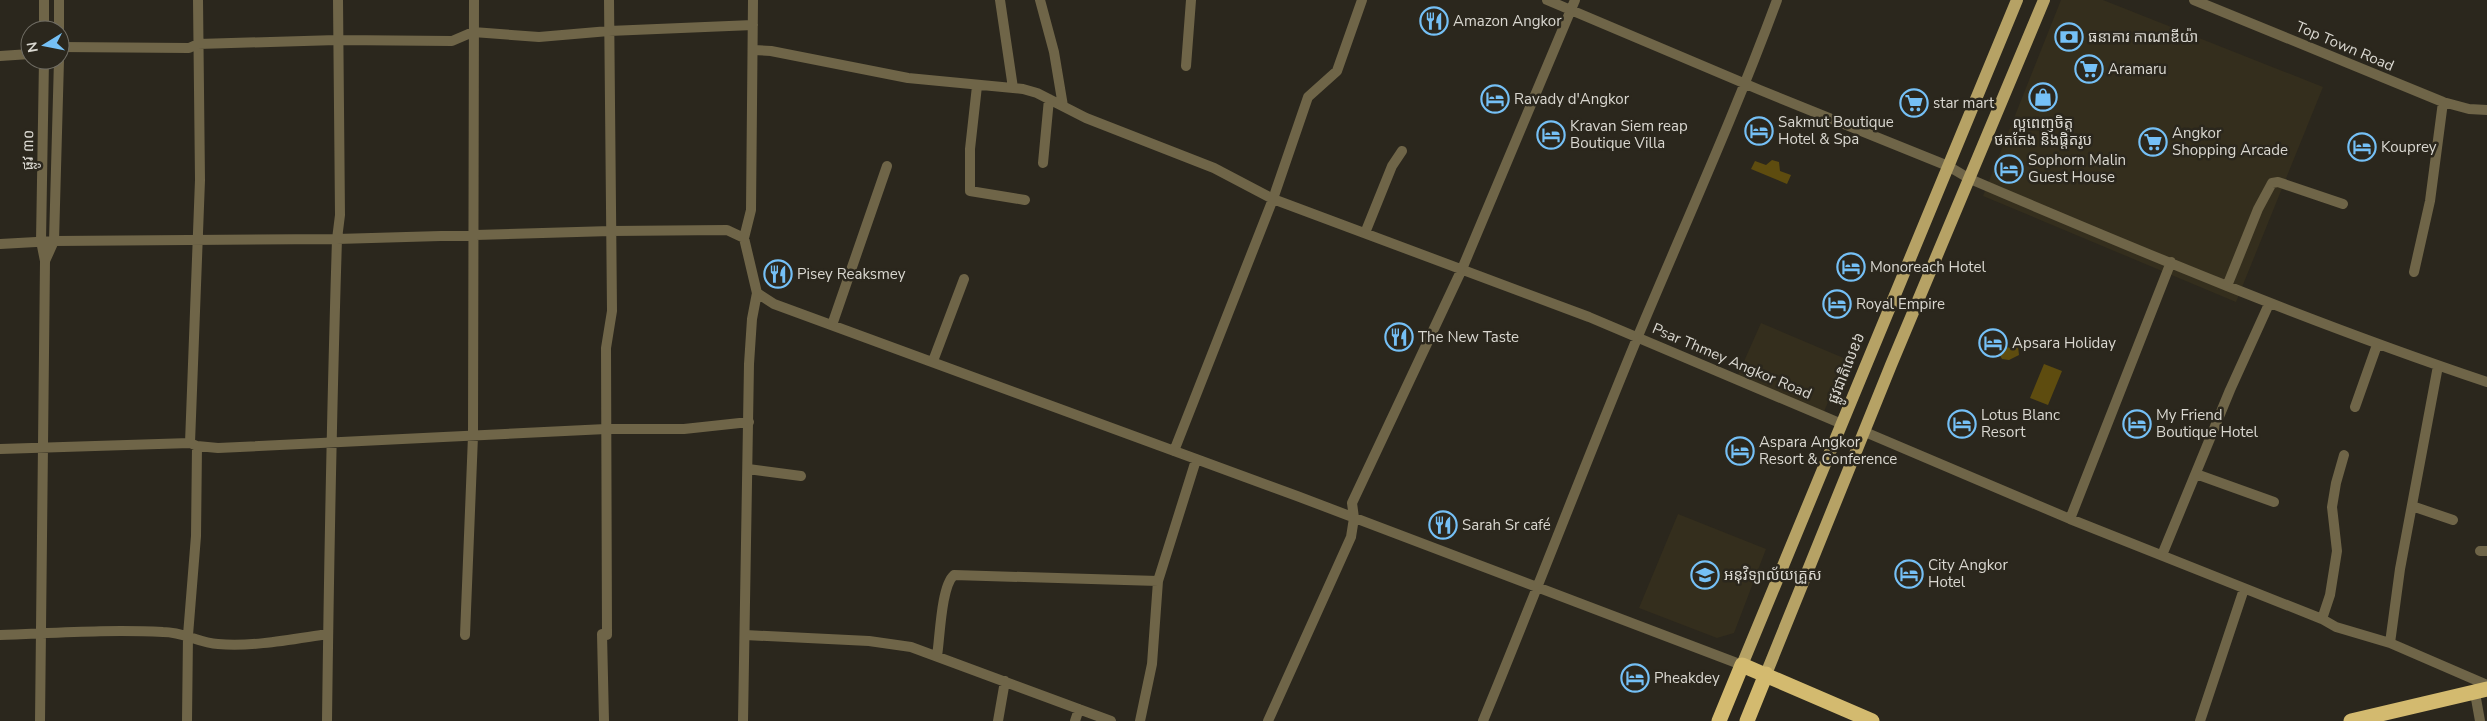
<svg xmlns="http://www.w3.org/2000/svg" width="2487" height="721" font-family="'Nunito Sans','Noto Sans Khmer',sans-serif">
  <rect width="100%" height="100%" fill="#2b271d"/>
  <path fill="#342e1d" d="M2061 0H2103L2323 87 2236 302 1983 196Z
    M1761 323 1846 359 1823 414 1737 377Z
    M1678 514 1766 549 1734 633 1717 638 1639 608Z"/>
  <path fill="#5e4c0f" d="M1772 160 1779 162 1780 171 1791 175 1787 184 1751 169 1755 161 1766 165Z
    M2004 346 2010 348 2018 346 2019 355 2009 360 2002 359 1998 352Z
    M2044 364 2062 371 2048 405 2030 398Z"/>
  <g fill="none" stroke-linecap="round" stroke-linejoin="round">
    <path stroke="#6f6548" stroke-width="10" d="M59 0V30
      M1000 0 1013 88
      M1040 0 1054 52 1063 106
      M1547 0 1760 90 1948 166 1970 179C2141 252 2311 323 2487 382
      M2194 0 2443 102 2469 109 2487 110
      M44 30V0
      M60 47 189 48 198 44 337 40 452 41 473 32 539 37 609 31 753 25
      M753 50 771 51 908 78 1023 89 1037 93 1086 118 1214 168 1273 199 1589 317 1842 424
      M0 56 30 54
      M1186 66 1191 0
      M977 86 970 149V191L1025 200
      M1043 163 1049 99
      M1365 233 1392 166 1402 151
      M744 238 751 210 753 0
      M0 244 54 241 337 239 611 231 727 230 744 238 757 293 774 304 1297 496 1742 665
      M45 261 54 241 59 60
      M2414 272 2430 201 2443 102
      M2227 286 2258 209 2272 183 2278 182 2343 204
      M832 325 887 166
      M933 361 964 279
      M2355 407 2377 345
      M1865 432 2070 519 2322 619 2336 627 2390 643 2487 685
      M190 443 200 180 198 0
      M0 449 190 443 197 446 218 448 606 429H684L749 422
      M1174 451 1273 199 1308 97 1337 71 1362 0
      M748 469 801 476
      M2196 474 2274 502
      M2412 506 2453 520
      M2070 519 2171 262
      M2480 551H2487
      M2162 555 2230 390 2269 304
      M2322 619 2330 595 2337 551 2332 507 2336 483 2344 455
      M602 634 604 721
      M0 635C55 633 109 629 163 632 184 632 199 643 218 644 254 647 293 639 328 634
      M465 635 473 436 474 0
      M607 635 606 348 612 311 609 0
      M745 635 869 641 911 647 1111 721
      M2390 643 2400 569 2438 366
      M937 656C940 638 941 586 954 575L1158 581
      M2475 693 2480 721
      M40 721 45 261 41 241 44 60
      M187 721 188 635 196 536 197 446
      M327 721C329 560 332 400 337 239L340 215 338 0
      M743 721 749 364 752 319 757 293
      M998 721 1005 681
      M1075 721 1079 709
      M1140 721 1152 664 1158 581 1196 460
      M1268 721 1351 537 1354 518 1352 503 1462 269 1575 0
      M1483 721C1536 593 1585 464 1638 336 1685 224 1735 114 1777 0
      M2200 721 2244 589"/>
    <path stroke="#b6a265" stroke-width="12" d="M1742 665 2017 0
      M1766 674 1891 365 2044 0"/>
    <path stroke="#d3ba6f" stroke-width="15" d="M1719 721 1742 665 1872 721
      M1747 721 1766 674
      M2351 721 2487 689"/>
  </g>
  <defs>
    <g id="restaurant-ring" transform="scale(1.4375)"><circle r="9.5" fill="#2b271d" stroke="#75c0f6" stroke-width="1.5"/><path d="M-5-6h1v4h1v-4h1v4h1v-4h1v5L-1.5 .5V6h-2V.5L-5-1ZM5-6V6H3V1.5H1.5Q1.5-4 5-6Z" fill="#75c0f6"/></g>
    <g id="bank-ring" transform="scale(1.4375)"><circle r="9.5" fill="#2b271d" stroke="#75c0f6" stroke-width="1.5"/><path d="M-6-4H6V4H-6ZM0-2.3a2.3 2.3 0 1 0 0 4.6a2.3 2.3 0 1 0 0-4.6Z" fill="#75c0f6"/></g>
    <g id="supermarket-ring" transform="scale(1.4375)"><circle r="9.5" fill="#2b271d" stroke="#75c0f6" stroke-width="1.5"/><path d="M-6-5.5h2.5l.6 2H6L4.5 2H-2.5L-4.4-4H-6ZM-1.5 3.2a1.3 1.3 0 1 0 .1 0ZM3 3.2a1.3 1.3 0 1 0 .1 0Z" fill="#75c0f6"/></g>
    <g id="shop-ring" transform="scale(1.4375)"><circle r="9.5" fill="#2b271d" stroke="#75c0f6" stroke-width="1.5"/><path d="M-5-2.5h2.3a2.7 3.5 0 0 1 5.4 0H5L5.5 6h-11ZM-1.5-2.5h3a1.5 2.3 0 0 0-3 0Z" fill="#75c0f6"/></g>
    <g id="hotel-ring" transform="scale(1.4375)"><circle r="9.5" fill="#2b271d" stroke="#75c0f6" stroke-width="1.5"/><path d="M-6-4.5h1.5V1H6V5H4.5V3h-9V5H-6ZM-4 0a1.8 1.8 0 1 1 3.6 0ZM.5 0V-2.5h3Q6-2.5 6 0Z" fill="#75c0f6"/></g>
    <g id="school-ring" transform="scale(1.4375)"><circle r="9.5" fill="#2b271d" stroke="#75c0f6" stroke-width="1.5"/><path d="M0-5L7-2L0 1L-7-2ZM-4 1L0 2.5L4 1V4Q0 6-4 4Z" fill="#75c0f6"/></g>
  </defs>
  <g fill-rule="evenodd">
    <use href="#restaurant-ring" x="1434" y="21"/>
    <use href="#bank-ring" x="2069" y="37"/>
    <use href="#supermarket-ring" x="2089" y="69"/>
    <use href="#shop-ring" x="2043" y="97"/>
    <use href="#hotel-ring" x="1495" y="99"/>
    <use href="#supermarket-ring" x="1914" y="103"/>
    <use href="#hotel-ring" x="1759" y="131"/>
    <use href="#hotel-ring" x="1551" y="135"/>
    <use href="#supermarket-ring" x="2153" y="142"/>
    <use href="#hotel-ring" x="2362" y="147"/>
    <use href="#hotel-ring" x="2009" y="169"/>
    <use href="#hotel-ring" x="1851" y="267"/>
    <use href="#restaurant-ring" x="778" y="274"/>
    <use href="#hotel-ring" x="1837" y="304"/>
    <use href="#restaurant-ring" x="1399" y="337"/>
    <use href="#hotel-ring" x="1993" y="343"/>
    <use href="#hotel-ring" x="1962" y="424"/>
    <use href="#hotel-ring" x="2137" y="424"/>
    <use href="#hotel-ring" x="1740" y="451"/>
    <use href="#restaurant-ring" x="1443" y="525"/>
    <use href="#hotel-ring" x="1909" y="574"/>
    <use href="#school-ring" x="1705" y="575"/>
    <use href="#hotel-ring" x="1635" y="678"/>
  </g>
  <g text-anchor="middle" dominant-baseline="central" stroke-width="5" stroke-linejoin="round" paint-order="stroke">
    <g font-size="15" fill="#dad8d1" stroke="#2b271d" text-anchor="start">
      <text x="1453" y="21">Amazon Angkor</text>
      <text x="2088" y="37">ធនាគារ កាណាឌីយ៉ា</text>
      <text x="2108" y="69">Aramaru</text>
      <text x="1514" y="99">Ravady d'Angkor</text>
      <text x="1933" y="103">star mart</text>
      <text x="1778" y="122">Sakmut Boutique<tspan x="1778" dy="17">Hotel &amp; Spa</tspan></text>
      <text x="2043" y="123" text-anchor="middle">ល្អពេញចិត្ត<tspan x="2043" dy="17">ថតតែង និងផ្តិតរូប</tspan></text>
      <text x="1570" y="126">Kravan Siem reap<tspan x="1570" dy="17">Boutique Villa</tspan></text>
      <text x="2172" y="133">Angkor<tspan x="2172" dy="17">Shopping Arcade</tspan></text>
      <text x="2381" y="147">Kouprey</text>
      <text x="2028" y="160">Sophorn Malin<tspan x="2028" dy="17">Guest House</tspan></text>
      <text x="1870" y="267">Monoreach Hotel</text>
      <text x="797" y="274">Pisey Reaksmey</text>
      <text x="1856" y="304">Royal Empire</text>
      <text x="1418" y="337">The New Taste</text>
      <text x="2012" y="343">Apsara Holiday</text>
      <text x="1981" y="415">Lotus Blanc<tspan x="1981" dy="17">Resort</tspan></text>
      <text x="2156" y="415">My Friend<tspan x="2156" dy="17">Boutique Hotel</tspan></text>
      <text x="1759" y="442">Aspara Angkor<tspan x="1759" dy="17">Resort &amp; Conference</tspan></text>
      <text x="1462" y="525">Sarah Sr café</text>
      <text x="1928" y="565">City Angkor<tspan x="1928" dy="17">Hotel</tspan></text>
      <text x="1724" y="575">អនុវិទ្យាល័យគ្រួស</text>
      <text x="1654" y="678">Pheakdey</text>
    </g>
    <g font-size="15" fill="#dad8d1" stroke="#2b271d">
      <text transform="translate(2345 46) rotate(23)">Top Town Road</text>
      <text transform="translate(28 150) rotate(-89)">ផ្លូវ ៣០</text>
      <text transform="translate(1732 361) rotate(23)">Psar Thmey Angkor Road</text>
      <text transform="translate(1846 368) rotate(-68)">ផ្លូវជាតិលេខ៦</text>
    </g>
  </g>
  <g transform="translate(45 45) rotate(260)"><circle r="24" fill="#2b271d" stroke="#716e65"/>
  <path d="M0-4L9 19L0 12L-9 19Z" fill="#75c0f6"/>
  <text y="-8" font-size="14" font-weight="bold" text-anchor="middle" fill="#dad8d1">N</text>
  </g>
</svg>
